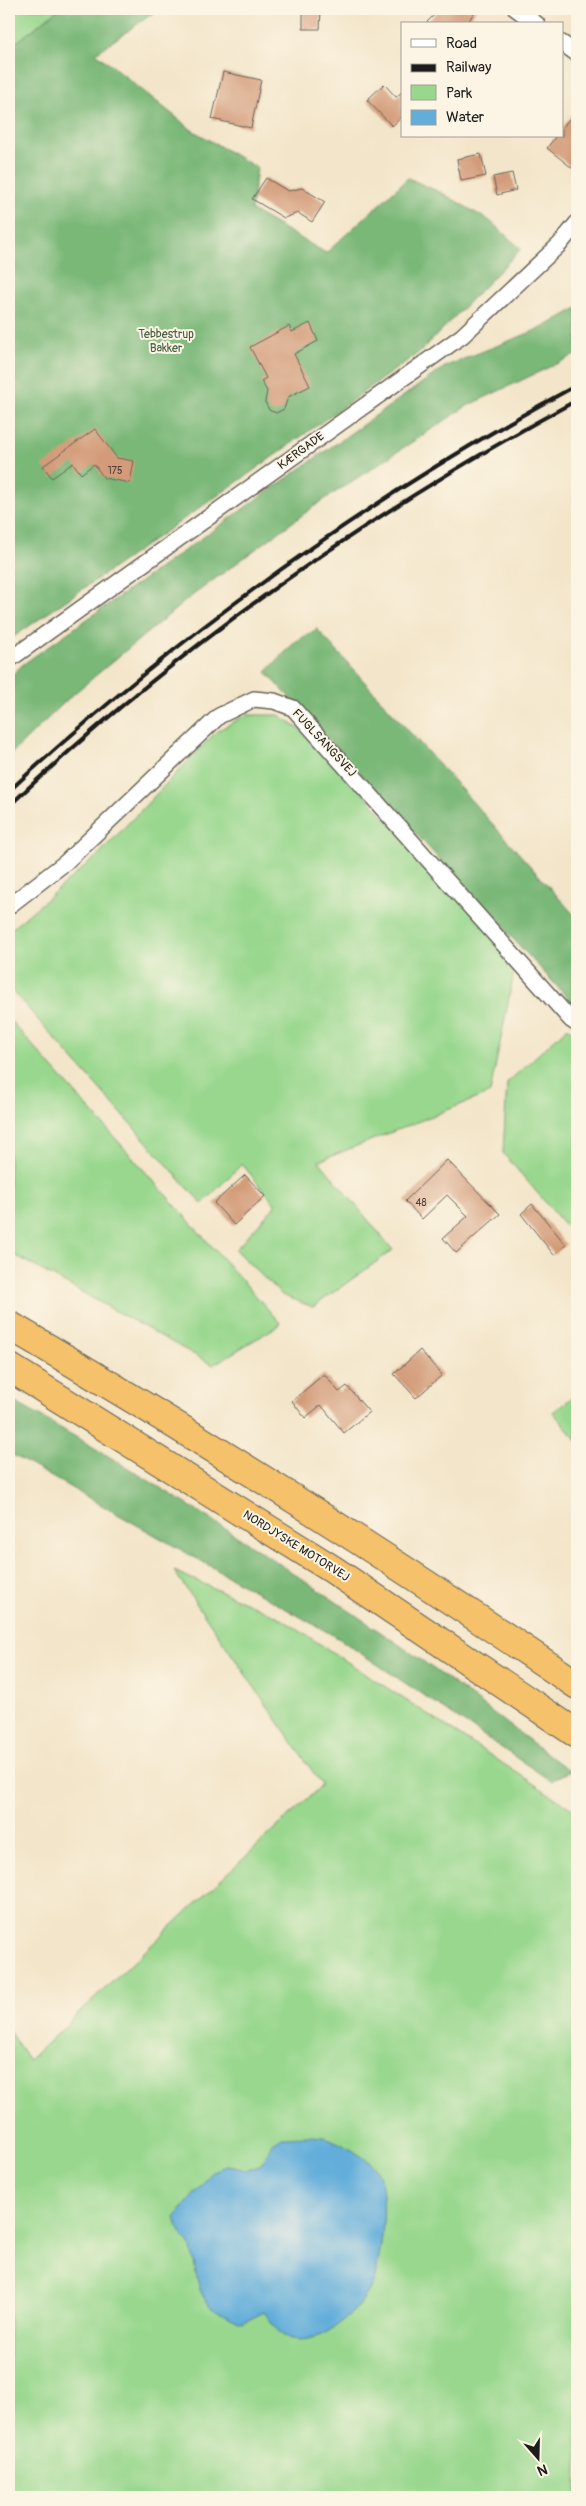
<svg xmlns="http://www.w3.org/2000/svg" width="586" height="2506" font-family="Pangolin,sans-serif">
  <rect width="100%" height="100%" fill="#fcf5e5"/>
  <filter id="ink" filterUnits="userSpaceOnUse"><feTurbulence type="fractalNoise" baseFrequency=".02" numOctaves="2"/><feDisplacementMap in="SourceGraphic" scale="10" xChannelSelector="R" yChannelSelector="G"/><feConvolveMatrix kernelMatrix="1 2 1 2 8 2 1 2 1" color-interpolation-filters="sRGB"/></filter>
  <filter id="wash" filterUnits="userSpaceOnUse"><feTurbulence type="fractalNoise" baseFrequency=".0096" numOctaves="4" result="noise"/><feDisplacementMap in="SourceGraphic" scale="20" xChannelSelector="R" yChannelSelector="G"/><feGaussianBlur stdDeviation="1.12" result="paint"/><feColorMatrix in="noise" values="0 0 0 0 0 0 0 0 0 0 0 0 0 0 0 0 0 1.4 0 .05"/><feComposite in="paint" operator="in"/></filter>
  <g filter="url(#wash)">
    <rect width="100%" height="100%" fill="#f3e5c9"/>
    <path fill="#98d78d" stroke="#5a7a54" d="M9 9H59L9 48Z
      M246 715H279L315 740 516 962 490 1093 319 1161 393 1250 313 1307 282 1295 235 1250 276 1205 242 1164 202 1204 9 987V931L96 857 217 731Z
      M9 1019 281 1324 213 1365 9 1252Z
      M568 1027 577 1037V1239L503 1153 507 1083Z
      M577 1394V1441L553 1412Z
      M174 1571 277 1616 577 1812V2497H9V2031L29 2060 322 1785Z"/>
    <path fill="#7ab878" stroke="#4b6a4a" d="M59 9H159L96 53 192 130 257 168 251 210 326 253 408 178 444 194 490 221 521 249 421 351 243 478 9 640V48Z
      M577 308V354L467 406 316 505 189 598 71 696 9 756V678L22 665 446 366 544 327Z
      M317 629 577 918V1008L266 672 295 642Z
      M9 1399C152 1478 290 1569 424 1662 474 1697 521 1735 570 1771L551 1781 338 1638 9 1453Z"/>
    <path fill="#62adda" stroke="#3f647b" d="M281 2137C294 2137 310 2135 323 2137 337 2140 366 2157 375 2168 391 2187 381 2257 374 2280 363 2309 319 2351 286 2337 278 2334 270 2319 264 2312L242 2323C192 2303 202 2290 190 2245 188 2240 185 2240 182 2236 179 2231 177 2224 175 2218L213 2171 226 2166 245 2169 257 2167 263 2162 272 2143Z"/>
    <g id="blocks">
      <path fill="#d39b79" d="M303 9H321L320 29H303Z
        M440 9H476L467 24H425Z
        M223 72 261 80 251 128 212 119Z
        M384 84 396 97 402 92V117L392 126 367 100Z
        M577 109V172L547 148 556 136H562V128Z
        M481 154 486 176 461 181 457 159Z
        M512 173 516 190 497 195 493 177Z
        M266 178 288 191 302 188 325 202 312 222 298 213 284 218 252 199Z
        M310 323 318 341 294 354 310 386 288 397 284 409 276 413 269 410 265 402 267 391 261 381 266 378 250 347 289 326 292 332Z
        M95 429 117 458 134 461 130 483 104 478 94 464 81 474 73 463 52 478 43 466Z
        M447 1160 500 1214 456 1253 443 1238 468 1216 447 1195 422 1219 405 1201Z
        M245 1175 265 1196 234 1225 214 1203Z
        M532 1204 566 1245 554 1255 521 1214Z
        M420 1350 442 1375 416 1398 394 1374Z
        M324 1374 339 1392 347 1386 369 1412 344 1433 321 1405 305 1418 292 1401Z"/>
    </g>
  </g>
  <g filter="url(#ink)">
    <use href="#blocks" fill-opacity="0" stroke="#676259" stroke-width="1"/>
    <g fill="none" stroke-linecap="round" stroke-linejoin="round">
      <g stroke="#676259" stroke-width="18">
        <path id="street" d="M516 9 537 24
          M562 43 577 54
          M9 660 462 336 560 244 577 223
          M9 906 66 862 219 716 254 699 274 701 293 708 571 1020 577 1024"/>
      </g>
      <g stroke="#676259" stroke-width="30">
        <path id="highway" d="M9 1325C203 1439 392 1559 577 1685
          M9 1367 332 1569 577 1734"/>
      </g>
      <use href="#street" stroke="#fff" stroke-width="15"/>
      <use href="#highway" stroke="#f5c16b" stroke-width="28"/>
      <path stroke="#1c1c1c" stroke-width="4" d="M9 791C181 632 371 496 577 385
        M9 806C179 646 372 511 577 400"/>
    </g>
  </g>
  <g text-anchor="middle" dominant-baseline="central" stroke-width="4" stroke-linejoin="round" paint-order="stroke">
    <g font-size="10" fill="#4a3c33">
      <text x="115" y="471">175</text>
      <text x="421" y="1203">48</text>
    </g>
    <g font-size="12" fill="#475d44" stroke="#fcf5e5">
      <text x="166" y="334">Tebbestrup<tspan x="166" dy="14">Bakker</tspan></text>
    </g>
    <g font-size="12" fill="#1c1c1c" stroke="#fcf5e5">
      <text transform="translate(301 451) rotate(-36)">KÆRGADE</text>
      <text transform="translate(324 743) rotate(47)">FUGLSANGSVEJ</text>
      <text transform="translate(296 1546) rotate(32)">NORDJYSKE MOTORVEJ</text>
    </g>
  </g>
  <rect width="586" height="2506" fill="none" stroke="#fcf5e5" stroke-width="30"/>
  <rect x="401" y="22" width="162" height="115" fill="#fcf5e5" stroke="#a29e95"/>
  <rect x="411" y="39" width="25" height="8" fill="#ffffff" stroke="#a29e95"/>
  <text x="446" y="48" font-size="15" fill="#1c1c1c">Road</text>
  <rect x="411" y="64" width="25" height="8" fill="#1c1c1c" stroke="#a29e95"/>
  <text x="446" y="72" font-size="15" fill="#1c1c1c">Railway</text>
  <rect x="411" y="85" width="25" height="15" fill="#98d78d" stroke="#a29e95"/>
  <text x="446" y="98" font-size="15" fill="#1c1c1c">Park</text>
  <rect x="411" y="110" width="25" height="15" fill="#62adda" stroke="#a29e95"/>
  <text x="446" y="122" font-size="15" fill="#1c1c1c">Water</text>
  <g transform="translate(538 2458) rotate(160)" stroke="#fcf5e5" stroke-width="4" paint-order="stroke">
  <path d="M0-4L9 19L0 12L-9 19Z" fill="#1c1c1c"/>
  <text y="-8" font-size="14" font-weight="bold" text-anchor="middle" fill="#1c1c1c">N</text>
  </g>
</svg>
